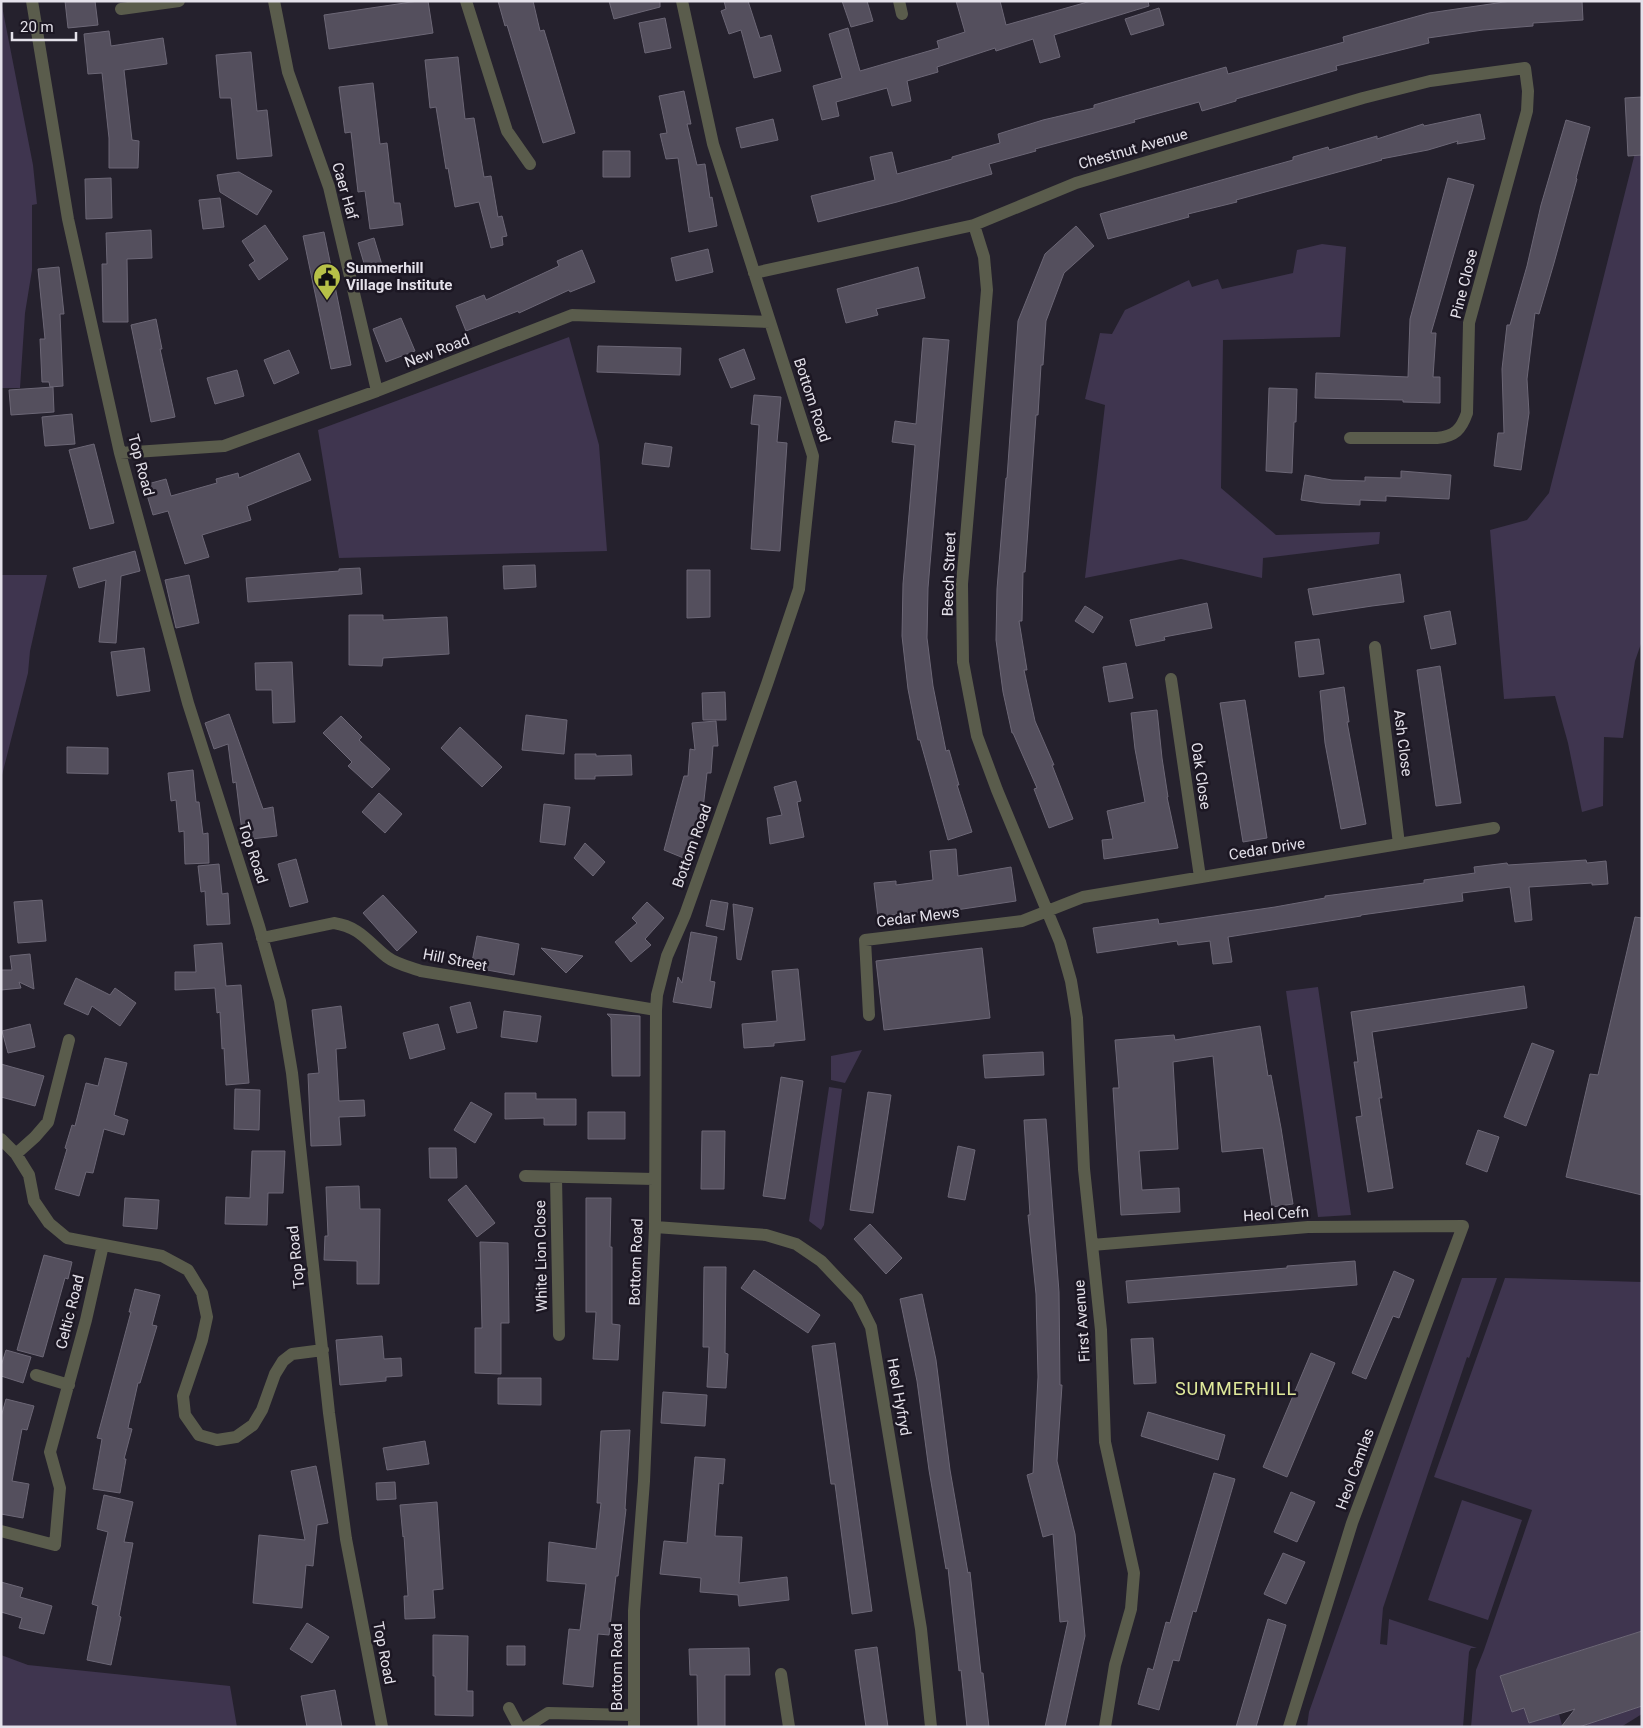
<svg xmlns="http://www.w3.org/2000/svg" width="1643" height="1728" font-family="Roboto,sans-serif">
  <rect width="100%" height="100%" fill="#25212d"/>
  <path fill="#3f354f" d="M1 1 33 165 37 204 32 205V270L25 313 20 388H1Z
    M1636 149 1642 151V641L1635 661 1623 738 1604 737 1603 806 1582 812 1568 743 1555 696 1504 699 1490 530 1527 520 1549 493Z
    M1322 244 1346 247 1340 337 1223 340 1221 488 1276 535 1380 532 1379 544 1263 558 1262 578 1181 559 1085 578 1105 405 1085 399 1100 333 1112 334 1125 310 1189 280 1192 287 1218 279 1222 289 1293 273 1297 250Z
    M569 337 599 445 607 551 339 558 318 430Z
    M1 575H47L30 651 28 673 1 779Z
    M1318 987 1351 1215 1318 1217 1286 991Z
    M862 1050 845 1083 831 1080V1056Z
    M829 1087 842 1089 824 1225 821 1230 809 1221Z
    M1462 1278H1497L1469 1358 1467 1357 1383 1608 1380 1644 1387 1645 1389 1619 1477 1648H1471L1469 1652 1463 1727H1307L1309 1712Z
    M1505 1278 1642 1282V1631L1500 1676 1512 1712 1524 1708 1529 1723 1559 1714 1562 1725 1561 1727H1471L1476 1670 1484 1650 1532 1510 1434 1477Z
    M1462 1500 1522 1520 1488 1620 1428 1600Z
    M1 1655 28 1665 230 1686 237 1727H1Z
    M1642 1706V1714L1621 1727H1589L1587 1724Z"/>
  <path fill="#544f5d" stroke="#6c6776" d="M65 1H95L98 25 68 28Z
    M418 1H428L433 33 329 49 324 15Z
    M498 1H533L540 31 544 30 575 133 543 143 507 25 505 26Z
    M609 1H660V7L614 19Z
    M724 1H748L760 38 771 35 781 71 754 78 741 30 729 34 721 11 726 9Z
    M842 1H867L873 21 851 27Z
    M956 1H1000L1006 25 1091 1H1148L1149 6 1054 35 1060 57 1040 63 1033 39 996 51 995 48 937 67 938 72 907 81 911 101 892 106 887 88 836 102 839 116 822 120 813 86 842 78 829 34 848 28 860 71 939 48 937 41 965 32Z
    M1511 1H1582L1583 20 1533 23V26L1483 30 1428 38 1429 43 1336 66 1337 70 1236 99V101L1202 111 1199 102 1134 120 1135 122 1035 149 1036 151 989 164 992 174 897 202 818 222 811 196 875 180 870 157 892 152 897 174 952 159V157L1000 143 998 134 1043 120 1094 108V105L1226 67 1228 74 1344 42 1343 37 1429 13Z
    M1159 8 1164 25 1131 35 1125 19Z
    M665 18 671 48 645 53 639 23Z
    M109 31 111 46 163 38 167 64 124 70 132 140 139 141 138 168H109V138L102 73 88 74 84 34Z
    M251 52 257 111 267 110 272 156 237 159 231 98H220L216 55Z
    M458 57 465 119 474 118 484 177 491 176 498 217 502 216 507 236 502 237 503 245 491 248 479 202 455 207 448 168 446 169 436 107 430 108 425 60Z
    M373 83 380 144 387 143 394 203H400L403 225 370 229 365 191 358 192 351 132 345 133 339 87Z
    M684 91 691 124H687L697 165 705 164 710 198 712 197 717 226 689 232 678 158 666 159 660 134 667 133 659 96Z
    M1642 97V155L1628 156 1625 98Z
    M1480 114 1485 139 1457 144 1458 141 1428 150 1381 159 1382 160 1236 200 1237 202 1188 214 1189 217 1108 239 1100 214 1293 160V157L1328 147 1329 150 1377 136V139L1423 124 1424 126Z
    M773 119 778 140 741 148 736 128Z
    M1566 120 1590 127 1576 178 1577 179 1554 263 1539 314 1535 313 1527 379 1529 413 1521 470 1494 466 1498 433H1504L1502 369 1507 325H1510L1527 266 1541 205Z
    M603 151H630V177H603Z
    M239 172 272 191 257 215 220 192 217 175Z
    M111 178 112 218 86 219 85 179Z
    M1448 178 1474 185 1431 333H1436L1433 377H1440V403L1403 402V400L1315 398 1316 373 1408 377 1410 319Z
    M220 198 224 227 203 229 199 200Z
    M265 225 288 259 259 280 249 265 255 261 242 241Z
    M1076 226 1094 246 1064 273 1046 321 1043 365H1041L1038 415H1036L1025 572H1023L1022 621H1019L1027 670H1024L1035 721 1054 765H1052L1073 819 1049 828 1034 789 1037 788 1013 733H1012L1003 692 996 640 997 589 1006 478H1007L1018 321 1045 254Z
    M151 230 152 258 127 259 128 322H103L102 264H107L106 233Z
    M324 232 351 365 331 369 303 236Z
    M374 238 382 265 366 270 358 243Z
    M708 249 713 272 676 281 671 258Z
    M582 250 595 282 570 292 569 290 519 313 518 311 466 331 456 306 484 295 486 300 559 266 557 261Z
    M59 267 64 314H60L63 386 50 387 49 382H42L40 339H45L38 269Z
    M918 267 925 298 876 309 878 315 846 323 837 289Z
    M401 318 415 351 386 362 373 329Z
    M156 319 162 349H160L175 417 151 422 131 325Z
    M923 338 949 340 928 588 927 638 933 686 946 751 949 750 959 785H957L972 832 948 840 920 740H918L908 689 902 636 903 584 915 445 892 442 895 421 916 424Z
    M598 346 681 348 680 375 597 372Z
    M744 349 755 379 731 388 719 359Z
    M289 350 299 373 274 384 264 360Z
    M237 370 244 396 215 404 207 378Z
    M53 387 54 412 11 415 9 390Z
    M1269 388 1297 389 1296 422H1294L1292 473 1266 471Z
    M754 395 781 397 777 442 787 443 780 551 751 549 759 425 751 424Z
    M72 414 75 444 45 446 42 417Z
    M645 443 672 447 669 467 642 464Z
    M94 444 114 523 90 529 69 450Z
    M299 453 311 480 247 506 251 520 202 535 209 557 185 564 168 511 153 515 144 485 166 479 171 496 217 483 216 479 238 473 239 478Z
    M1401 471 1451 475 1449 499 1386 496V501L1360 500V505L1321 503 1301 500 1305 475 1332 480 1365 481V477L1401 478Z
    M135 551 140 571 121 576 116 643 99 642 106 580 79 588 73 568Z
    M535 565 536 587 504 589 503 566Z
    M360 568 362 594 248 602 246 578 339 571V569Z
    M687 570H710V617L687 618Z
    M1400 574 1404 602 1372 606 1313 615 1308 589Z
    M189 575 199 623 176 628 165 580Z
    M1207 603 1212 628 1164 637 1165 640 1136 646 1130 620Z
    M1085 606 1103 617 1093 633 1075 621Z
    M1450 611 1456 644 1431 649 1424 616Z
    M349 615H383V620L447 617 449 654 383 658 382 666 349 665Z
    M1319 639 1324 674 1299 677 1295 642Z
    M144 648 150 691 117 696 111 652Z
    M292 662 295 722 273 723 272 690H256L255 663Z
    M1126 663 1133 698 1109 702 1103 667Z
    M1440 666 1461 803 1436 806 1417 670Z
    M1344 687 1349 722H1347L1366 824 1341 829 1325 743 1320 691Z
    M725 692 726 720H703L702 693Z
    M1245 700 1267 838 1243 842 1220 703Z
    M1157 710 1162 758 1168 797H1167L1178 848 1104 859 1102 840 1113 839 1107 811 1145 802 1135 749 1131 713Z
    M229 714 263 809 273 807 277 836 243 840 236 782 233 783 228 744 214 749 205 723Z
    M526 715 567 720 564 754 522 750Z
    M341 716 362 737 359 740 390 769 372 788 348 766 352 762 323 733Z
    M716 721 718 746H713L711 773H707L703 809 686 859 664 850 684 776H688L690 749 695 750 692 723Z
    M460 727 502 767 482 787 441 748Z
    M67 747 108 748V774L67 773Z
    M575 754H596V756L631 755 632 775 595 776V779H575Z
    M193 770 196 802H199L203 834 208 833 209 863 185 864 184 831 179 832 176 800 171 801 168 773Z
    M796 781 801 801 797 802 804 837 770 844 767 818 782 815 774 787Z
    M379 793 402 814 385 833 362 812Z
    M544 804 570 807 565 845 540 842Z
    M585 843 605 862 593 876 574 858Z
    M956 849 958 876 1011 867 1016 901 916 916V912L878 917 874 883 896 881V885L933 880 930 851Z
    M296 859 308 902 290 907 278 864Z
    M1586 860 1587 863 1606 861 1608 884 1592 885V883L1529 887 1532 920 1515 922 1510 887 1462 893 1463 901 1361 915V916L1228 937 1232 962 1213 964 1210 941 1178 945 1177 941 1097 953 1093 928 1158 919 1159 924 1275 907 1325 898V896L1424 883V880L1475 873 1474 867 1507 863 1508 865Z
    M219 864 222 894 228 893 230 924 207 925 205 891 201 892 198 866Z
    M383 895 417 932 397 951 363 913Z
    M42 900 46 941 18 943 14 902Z
    M711 900 728 903 724 930 706 926Z
    M647 902 664 918 645 939 651 945 631 962 615 942 637 923 632 918Z
    M733 904 753 908 741 960 737 959Z
    M1635 917 1642 918V1195L1566 1177 1590 1074 1598 1075Z
    M691 932 717 937 710 981 715 982 711 1008 673 1002 678 977 682 983Z
    M477 936 519 944 514 975 471 967Z
    M222 943 226 986 241 985 249 1083 226 1085 224 1048 222 1049 220 1012 217 1013 215 988 175 990V972H196L194 945Z
    M541 948 583 956 566 973Z
    M982 948 990 1018 884 1030 876 961Z
    M30 954 34 989 19 982 21 988 1 990V970H12L10 956Z
    M798 969 805 1040 774 1043V1046L744 1048 742 1024 777 1021 772 971Z
    M76 978 110 995 115 988 136 1003 120 1026 92 1006 88 1015 64 1004Z
    M1524 986 1527 1008 1372 1032 1382 1098H1379L1393 1188 1368 1192 1356 1117 1362 1116 1354 1062H1358L1351 1012Z
    M470 1002 477 1028 457 1033 450 1007Z
    M341 1006 346 1048 336 1049 339 1101 364 1100 365 1116 339 1117 341 1145 311 1146 308 1074 319 1073 312 1010Z
    M504 1011 541 1016 537 1042 501 1037Z
    M607 1014 640 1016V1076H612L611 1018Z
    M30 1024 35 1047 8 1053 2 1031Z
    M438 1024 445 1049 410 1059 403 1033Z
    M1260 1026 1268 1076 1271 1075 1281 1128 1293 1204 1272 1207 1263 1148 1222 1152 1213 1056 1173 1062 1178 1149 1139 1151 1142 1190 1179 1188 1180 1212 1121 1215 1113 1088H1119L1115 1040 1174 1035 1175 1040Z
    M1532 1043 1554 1051 1526 1126 1504 1117Z
    M1043 1052 1044 1075 985 1078 983 1055Z
    M105 1058 127 1063 114 1115 128 1120 124 1135 104 1129 93 1173 86 1172 79 1196 55 1189 67 1149 65 1148 72 1125 75 1126 86 1083 98 1086Z
    M1 1064 44 1076 35 1106 1 1097Z
    M781 1077 803 1081 785 1199 763 1196Z
    M235 1089 260 1090 259 1130 234 1129Z
    M868 1092 891 1095 873 1213 850 1210Z
    M505 1093H536V1099H576V1125H544V1118L505 1119Z
    M471 1102 492 1114 475 1143 454 1130Z
    M588 1112H625V1139H588Z
    M1046 1119 1059 1292 1060 1385H1062L1057 1461 1075 1534 1085 1636 1065 1727H1045L1068 1621 1060 1622 1053 1534 1043 1537 1027 1475 1033 1473 1038 1377 1036 1294 1028 1215H1030L1024 1120Z
    M1478 1130 1499 1137 1487 1172 1466 1164Z
    M702 1131H725L724 1189H701Z
    M958 1146 975 1150 965 1200 948 1197Z
    M429 1148H456L457 1178H430Z
    M252 1151H285L283 1193H268L267 1225 225 1224 226 1197 250 1198Z
    M466 1185 495 1223 477 1237 448 1200Z
    M359 1186 360 1209H380L379 1284H357V1261L324 1260 325 1236H328L326 1187Z
    M125 1198 159 1200 157 1229 123 1226Z
    M586 1198H611L610 1247H612V1324L620 1325 618 1360 593 1359 596 1312H586Z
    M870 1224 902 1258 886 1274 854 1239Z
    M480 1242 508 1243 509 1323H501V1374L475 1373V1328H482Z
    M44 1255 72 1262 68 1279 65 1278 43 1357 17 1350Z
    M1355 1261 1357 1285 1128 1303 1126 1281 1287 1268V1266Z
    M704 1267H726L725 1353 728 1354 726 1388 707 1387 709 1347H703Z
    M754 1270 820 1315 808 1333 741 1288Z
    M1394 1271 1414 1280 1399 1318 1393 1316 1366 1379 1352 1373Z
    M135 1289 160 1295 152 1325 157 1326 140 1383H138L128 1428 132 1429 124 1459H126L120 1493 93 1489 102 1439 97 1438 131 1312H129Z
    M922 1294 936 1360 950 1470 968 1573 970 1572 981 1673H983L989 1727H967L961 1670 959 1671 948 1568 946 1569 929 1470 917 1381 900 1299Z
    M382 1336 384 1359 401 1358 402 1376 386 1377V1381L340 1385 336 1340Z
    M1153 1338 1156 1383 1134 1384 1131 1339Z
    M835 1343 872 1611 852 1614 835 1484H831L812 1346Z
    M6 1350 31 1357 23 1383 1 1376V1366Z
    M1311 1353 1335 1363 1287 1477 1263 1467Z
    M498 1378H541V1405L498 1404Z
    M663 1392 707 1395 705 1426 661 1423Z
    M6 1399 34 1406 27 1430 22 1429 12 1481 29 1484 23 1518 1 1514V1417Z
    M1148 1412 1225 1435 1218 1460 1141 1436Z
    M630 1430 625 1509H626L618 1576H616L609 1635 598 1634 593 1687 563 1684 569 1629 580 1630 586 1584 547 1581 549 1542 596 1549 601 1503H597L601 1431Z
    M425 1441 429 1464 387 1470 383 1448Z
    M695 1457 725 1459 723 1484 719 1483 715 1536 742 1537 739 1583 787 1577 789 1600 739 1606 738 1595 700 1592 701 1578 660 1574 664 1541 687 1543Z
    M316 1466 328 1523 317 1525 313 1566 306 1565 302 1608 253 1603 259 1535 305 1540 291 1471Z
    M1214 1473 1235 1479 1196 1612 1193 1611 1179 1661 1173 1660 1159 1710 1138 1704 1148 1668 1153 1670 1166 1622 1170 1623Z
    M395 1482 396 1499 377 1500 376 1483Z
    M1291 1492 1315 1502 1297 1542 1274 1532Z
    M104 1495 133 1502 124 1542 133 1543 119 1616 121 1617 111 1665 87 1660 98 1606 92 1604 108 1532 97 1529Z
    M437 1502 443 1589 433 1590 435 1618 405 1619 404 1596H408L404 1536 403 1537 400 1505Z
    M1283 1553 1305 1562 1286 1604 1264 1594Z
    M1 1582 23 1588 20 1597 52 1606 44 1634 19 1628 22 1618 1 1612Z
    M1268 1619 1286 1625 1256 1727H1236Z
    M307 1623 329 1637 312 1663 290 1649Z
    M1642 1631V1706L1579 1727H1561L1575 1709 1529 1723 1524 1708 1512 1712 1500 1676Z
    M433 1635 468 1636 467 1691H473V1716L435 1715V1676H433Z
    M507 1646H525V1665H507Z
    M877 1647 888 1727H866L855 1650Z
    M749 1648 750 1675H725V1727H698L697 1675H690L689 1649Z
    M335 1690 342 1727H307L301 1696Z"/>
  <g fill="none" stroke-linecap="round" stroke-linejoin="round">
    <path stroke="#5a5c4c" stroke-width="12" d="M32 1 68 219 120 453 188 703 259 926 280 1001 292 1073 329 1413 346 1539 382 1727
      M274 1 288 72 329 187 377 391
      M466 1 507 131 530 164
      M899 1 902 14
      M121 9 179 1
      M974 225 984 257 987 290 962 584 963 662 977 736 997 790 1060 942 1071 981 1077 1018 1084 1169 1101 1330 1105 1442 1134 1573 1131 1609 1115 1665 1105 1727
      M754 273 974 225 1076 183 1363 98 1430 81 1525 68 1528 91 1527 111 1469 323 1467 413C1461 430 1455 436 1437 438H1350
      M120 453 224 446 377 391 572 315 770 322
      M1375 647 1399 844
      M1171 679 1200 877
      M262 938 334 923C360 927 368 942 387 957 396 964 410 967 421 971L656 1010
      M869 1015 865 940 1022 921 1083 897 1494 828
      M1 1139 16 1154 29 1175 34 1201 49 1223 67 1238 162 1256 188 1270 202 1293 207 1317 202 1340 183 1396 185 1415 199 1435 217 1440 236 1437 253 1425 262 1410 275 1374 283 1361 292 1354 323 1350
      M16 1154 35 1137 48 1122 69 1040
      M525 1176 654 1179
      M556 1177 559 1335
      M655 1227 766 1235 796 1244 821 1261 857 1299 871 1327 921 1629 931 1727
      M1092 1245 1308 1227 1463 1226 1352 1523 1289 1727
      M36 1375 69 1385
      M1 1531 55 1545 60 1488 50 1452 86 1320 103 1245
      M781 1674 789 1727
      M509 1708 519 1727
      M526 1727 548 1713 633 1715
      M634 1727V1611L644 1481 655 1227 656 1010 657 995 667 956 685 915 767 684 799 589 813 456 713 144 682 1"/>
  </g>
  <defs>
    <g id="civic-pin" transform="scale(1.4375)"><path d="M0 17L-7.5 6A9.5 9.5 0 1 1 7.5 6Z" fill="#b7c148" stroke="#1c1723"/><path d="M-.6-6.5H3V-4.5H.6V-3L4-1V1h2V6H-6V1h2V-1L-.6-3ZM-1.2 2.5V6h2.4V2.5Z" fill="#111"/></g>
  </defs>
  <g fill-rule="evenodd">
    <use href="#civic-pin" x="327" y="277"/>
  </g>
  <g text-anchor="middle" dominant-baseline="central" stroke-width="5" stroke-linejoin="round" paint-order="stroke">
    <g font-size="15" fill="#e4e1ea" stroke="#1c1723">
      <text transform="translate(1133 149) rotate(-16)">Chestnut Avenue</text>
      <text transform="translate(345 191) rotate(74)">Caer Haf</text>
      <text transform="translate(1464 284) rotate(-76)">Pine Close</text>
      <text transform="translate(437 351) rotate(-21)">New Road</text>
      <text transform="translate(812 400) rotate(72)">Bottom Road</text>
      <text transform="translate(141 465) rotate(75)">Top Road</text>
      <text transform="translate(949 574) rotate(-88)">Beech Street</text>
      <text transform="translate(1403 743) rotate(83)">Ash Close</text>
      <text transform="translate(1201 776) rotate(82)">Oak Close</text>
      <text transform="translate(692 846) rotate(-70)">Bottom Road</text>
      <text transform="translate(1267 849) rotate(-9)">Cedar Drive</text>
      <text transform="translate(253 853) rotate(72)">Top Road</text>
      <text transform="translate(918 917) rotate(-7)">Cedar Mews</text>
      <text transform="translate(455 960) rotate(11)">Hill Street</text>
      <text transform="translate(1276 1214) rotate(-4)">Heol Cefn</text>
      <text transform="translate(541 1256) rotate(-91)">White Lion Close</text>
      <text transform="translate(296 1257) rotate(-96)">Top Road</text>
      <text transform="translate(636 1262) rotate(-88)">Bottom Road</text>
      <text transform="translate(70 1312) rotate(-76)">Celtic Road</text>
      <text transform="translate(1082 1321) rotate(-94)">First Avenue</text>
      <text transform="translate(899 1397) rotate(80)">Heol Hyfryd</text>
      <text transform="translate(1355 1469) rotate(-70)">Heol Camlas</text>
      <text transform="translate(384 1653) rotate(79)">Top Road</text>
      <text transform="translate(617 1667) rotate(-90)">Bottom Road</text>
    </g>
    <g font-size="15" font-weight="bold" fill="#e4e1ea" stroke="#1c1723" text-anchor="start">
      <text x="346" y="268">Summerhill<tspan x="346" dy="17">Village Institute</tspan></text>
    </g>
    <g font-size="18" letter-spacing="1" fill="#dfe89a" stroke="#1c1723">
      <text x="1236" y="1388">SUMMERHILL</text>
    </g>
  </g>
  <rect width="1643" height="1728" fill="none" stroke="#e4e1ea" stroke-width="5"/>
  <path d="M12 32v8h64v-8" fill="none" stroke="#e4e1ea" stroke-width="2.5"/>
  <text x="20" y="32" font-size="15" fill="#e4e1ea" stroke="#1c1723" stroke-width="4" paint-order="stroke">20 m</text>
</svg>
